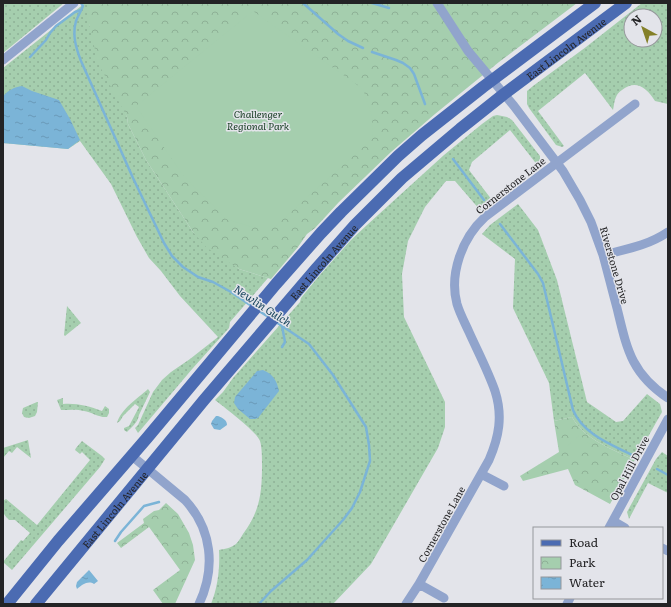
<svg xmlns="http://www.w3.org/2000/svg" width="671" height="607" font-family="Literata,serif">
  <defs>
    <pattern id="grass-dots" width="8" height="8" patternUnits="userSpaceOnUse"><rect width="8" height="8" fill="#a5ceae"/><path d="M2 2h.1M6 6h.1" fill="none" stroke="#8eb196" stroke-width="1.8" stroke-linecap="round"/></pattern>
    <pattern id="park-crowns" width="20" height="18" patternUnits="userSpaceOnUse"><rect width="20" height="18" fill="#a5ceae"/><path d="M2 6a3 3 0 1 1 6 0M12 15a3 3 0 1 1 6 0" fill="none" stroke="#8eb196"/></pattern>
    <pattern id="water-ripples" width="26" height="14" patternUnits="userSpaceOnUse"><rect width="26" height="14" fill="#7bb4d7"/><path d="M2 4q2-2 4 0t4 0M15 11q2-2 4 0t4 0" fill="none" stroke="#6a9ab8"/></pattern>
  </defs>
  <rect width="100%" height="100%" fill="#e3e4ea"/>
  <path fill="url(#grass-dots)" fill-rule="evenodd" d="M3 3H64L3 53Z
    M85 3H89V24L127 117 128 124 146 160 193 232 239 269 268 278 230 322 229 328 193 368 138 433 135 428 138 425 153 392 162 380 171 372 190 359 218 337 180 296 161 271 149 258 137 237 111 184 80 141 68 149 3 143V68Z
    M642 3H668V104L655 101C647 88 636 79 622 90 619 92 617 94 616 97 614 101 614 106 613 110L585 73 538 111 564 146 562 147 556 145 529 108 527 104V91L533 86 586 47ZM631 16H655V40H631Z
    M497 115 507 117 512 120 540 156V165L538 166 510 130 472 162 469 170 492 200 480 210 455 181H446L425 207 408 241 402 274 404 317 445 402V427L438 448 371 564 333 604H211C218 587 220 568 219 550 224 549 231 548 236 544 239 541 241 537 243 534 260 511 262 493 262 465 262 458 262 447 260 441 256 431 224 407 215 400L223 392 233 378 300 302 301 298 319 276 351 240 367 225 444 155 482 124 493 116Z
    M518 204 538 230 557 280 587 402 616 422 623 421 647 394 660 404 662 412 635 460C612 449 585 440 572 417L554 421 549 383 513 308 515 259 482 234 490 225Z
    M67 306 81 323 65 336 64 335Z
    M148 389 150 392 139 415C138 422 132 427 127 432L124 430V428L129 426 139 407 135 404 123 416 120 421 117 423C121 409 137 399 148 389Z
    M63 398V404C77 403 89 406 102 411L105 406 109 409V413L107 417C100 418 91 412 84 411 77 409 69 410 61 410L57 400Z
    M37 402H38L37 412 35 416 29 418 24 417 22 413 23 408Z
    M28 440 31 458 17 447 12 453 9 451 3 458V448Z
    M82 441 102 456 105 459 100 467 12 570 3 562 21 540 23 541 30 533 15 520H9C1 512 3 511 3 501L6 499 37 525 90 460 82 452 80 454 75 450 76 448Z
    M662 452 668 456V493L648 483 629 519 627 512 656 459Z"/>
  <path fill="url(#park-crowns)" d="M89 3H577L499 62 435 114 391 152 339 202 315 228 307 234 298 247 271 279 239 269 207 248 193 232 146 160 128 124 127 117 98 63 89 24Z
    M572 417C585 440 612 449 635 460L610 504 575 485 568 469 523 481 520 476 559 452 554 421Z
    M166 503 178 514 189 533 193 545 195 560 175 604H163L153 590 180 570 149 527 121 548 117 543 144 523 143 519 154 511 159 510Z"/>
  <path fill="#a5ceae" d="M253 11 363 89 372 117 373 138 274 227H252L226 219 182 174 136 106Z
    M580 435 587 442 590 444 584 450 581 456 578 457 567 446Z"/>
  <path fill="url(#water-ripples)" d="M22 86 32 91 59 100 70 119 80 140 68 149 3 143V96C9 90 14 87 22 86Z
    M263 370C273 374 277 381 279 391L258 418 255 419H250L238 409 234 403 235 397 257 371Z
    M216 416H218C223 418 227 420 227 425L220 430 214 429 211 424 212 421Z
    M89 570 98 581 94 584C88 580 82 585 77 589L76 586 77 582Z"/>
  <g fill="none" stroke-linecap="round" stroke-linejoin="round">
    <path stroke="#7bb4d7" stroke-width="2.5" d="M81 3 83 6C81 11 78 16 76 21 72 35 76 48 81 61L133 178 164 243 172 256 183 267 198 277 213 282 231 292 253 307
      M303 3 338 34 348 41 363 48
      M372 3 389 8
      M372 52 396 60 403 63 410 68 414 74 425 104
      M30 57 46 40 50 33 56 26 75 12 81 10
      M453 159 484 200
      M500 224 538 274 543 283 573 410C583 434 610 444 632 455
      M259 311 270 318
      M282 347 285 342 282 326
      M657 469 668 475
      M115 541 121 532 144 506 159 502
      M259 604 271 591 307 560 343 520 352 508 360 492 370 461 369 445 366 427 333 375 309 344 276 322"/>
    <path stroke="#91a4cc" stroke-width="9" d="M437 3 468 51 514 106 563 171 580 200 591 222 603 255C608 273 612 290 617 308 627 349 631 373 668 398
      M3 60 74 3
      M603 255C627 249 647 246 668 232
      M132 456 185 500C212 529 216 568 199 604
      M481 474 504 486
      M613 521 625 528
      M609 528 668 419
      M662 548 668 551
      M419 584 444 598
      M406 604 419 584 489 460C499 437 503 416 495 391 488 371 478 352 469 332 465 323 460 314 457 304 449 274 462 238 485 217L635 104
      M567 604 570 598"/>
    <g stroke="#4b6bb2" stroke-width="12">
      <path d="M7 604 58 541 147 438 276 284 321 233 341 212 398 156 422 135 483 87 595 3"/>
      <path id="s1" d="M36 604 204 400 316 269 355 225 402 178 460 129 504 94 626 3"/>
    </g>
  </g>
  <g text-anchor="middle" dominant-baseline="central" stroke-width="3" stroke-linejoin="round" paint-order="stroke">
    <g font-size="10" fill="#232325" stroke="#e3e4ea">
      <text stroke="none"><textPath href="#s1" startOffset="771">East Lincoln Avenue</textPath></text>
      <text transform="translate(510 185) rotate(-38)">Cornerstone Lane</text>
      <text stroke="none"><textPath href="#s1" startOffset="447">East Lincoln Avenue</textPath></text>
      <text transform="translate(615 265) rotate(74)">Riverstone Drive</text>
      <text transform="translate(629 468) rotate(-62)">Opal Hill Drive</text>
      <text stroke="none"><textPath href="#s1" startOffset="123">East Lincoln Avenue</textPath></text>
      <text transform="translate(441 524) rotate(-61)">Cornerstone Lane</text>
    </g>
    <g font-size="10" font-style="italic" fill="#11381d" stroke="#e3e4ea">
      <text x="258" y="113">Challenger<tspan x="258" dy="12">Regional Park</tspan></text>
    </g>
    <g font-size="11" font-style="italic" fill="#16445d" stroke="#e3e4ea">
      <text transform="translate(263 305) rotate(33)">Newlin Gulch</text>
    </g>
  </g>
  <rect width="671" height="607" fill="none" stroke="#232325" stroke-width="8"/>
  <rect x="533" y="527" width="130" height="72" fill="#e3e4ea" stroke="#96979b"/>
  <rect x="541" y="540" width="20" height="6" fill="#4b6bb2" stroke="#96979b"/>
  <text x="569" y="547" font-size="12" fill="#232325">Road</text>
  <rect x="541" y="557" width="20" height="12" fill="url(#park-crowns)" stroke="#96979b"/>
  <text x="569" y="567" font-size="12" fill="#232325">Park</text>
  <rect x="541" y="577" width="20" height="12" fill="url(#water-ripples)" stroke="#96979b"/>
  <text x="569" y="587" font-size="12" fill="#232325">Water</text>
  <g transform="translate(643 28) rotate(320)"><circle r="19" fill="#e3e4ea" stroke="#96979b"/>
  <path d="M0-3L7 15L0 10L-7 15Z" fill="#848028"/>
  <text y="-6" font-size="11" font-weight="bold" text-anchor="middle" fill="#232325">N</text>
  </g>
</svg>
